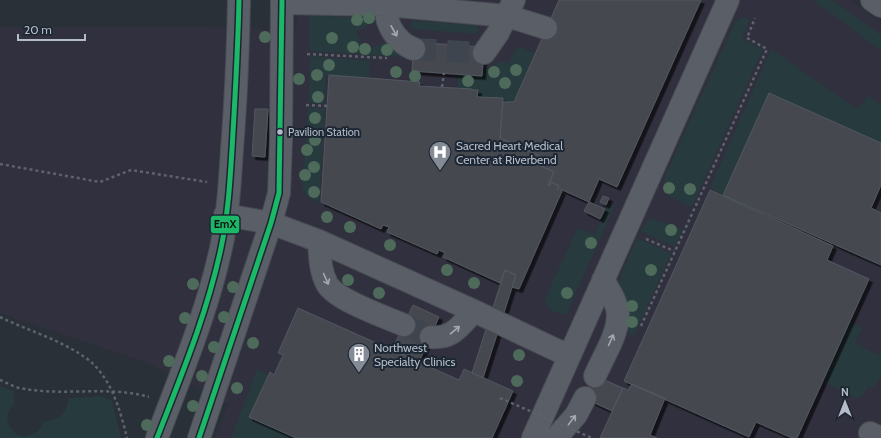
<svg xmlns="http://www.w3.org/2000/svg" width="881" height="438" font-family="Cabin,sans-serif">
  <defs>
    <filter id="shadow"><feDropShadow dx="3.5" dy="3.5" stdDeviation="0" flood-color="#0009"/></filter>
  </defs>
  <rect width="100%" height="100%" fill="#2a3038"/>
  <path fill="#31303e" d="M297 0H851L881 23V438H215L228 403 148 363 0 313V27H210L296 31Z"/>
  <path fill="#273a3e" d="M812 0H832L881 35V51L838 18Z
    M310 15 375 19 378 21 356 31 365 51 387 41 402 54V57L310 51Z
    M744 17 750 20 742 39 763 49 692 207 669 196 664 185 665 176 735 22Z
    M413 21 477 25 479 30 476 34 412 29 409 27Z
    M520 47 535 53 514 102H503V98L477 97V90L457 88 458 74 482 76 483 69H489L502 61 508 64 517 48Z
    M771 49 857 109 867 97H871L881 105V143L769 93 723 195 710 188Z
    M310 56 370 61 369 78 326 75 324 104 309 103Z
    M308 108H325L319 203 306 195 302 187Z
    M608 204 614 207 567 313 563 315 550 310 544 301 576 231 579 228 595 235Z
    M651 218 682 229 675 247 640 231 647 222Z
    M637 238 671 253 634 336 626 331C635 307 616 300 618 282Z
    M849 322 862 328 855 344 879 355 881 351V375L874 388 869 386 862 397 856 398 823 382Z
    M257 369 269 375 249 417 296 438H231Z
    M0 386 15 392 13 397 15 403C2 413 7 428 20 436 31 437 40 433 43 422 59 420 66 414 69 398L102 396 112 401 121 438H0Z"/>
  <path fill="#444950" stroke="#52575f" filter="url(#shadow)" d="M559 0H701L617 187 599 179 589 202 558 188 559 186 551 182 550 185H548L554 172 537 164 540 156 500 138 503 102H514Z
    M414 42 484 47 482 76 412 71Z
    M329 75 420 82 419 86 472 89V90H478L477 97 503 98 500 138 540 156 537 164 554 172 548 185H550L551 182 559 186 557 189 562 191 519 289 512 287 516 275 505 270 500 283 443 257 445 253 439 250 437 254 387 232 389 227 383 225 381 229 321 202Z
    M769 93 881 143V185L871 208 881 213V265L723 195Z
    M255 109H268L265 157 252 156Z
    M710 190 833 246 827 260 869 279 797 438H792L756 422 749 437 624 381Z
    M603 196 609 198 606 205 600 202Z
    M589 202 605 209 600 219 584 211Z
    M505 270 516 275 483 378 472 373Z
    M413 305 439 317 419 362 392 350Z
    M298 308 459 380 464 369 513 391 492 438H296L249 417 270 372 274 375 283 355 278 353Z
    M595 376 623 388 612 411 584 398Z
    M632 384 665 398 650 435 657 438H600L623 388 628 390Z"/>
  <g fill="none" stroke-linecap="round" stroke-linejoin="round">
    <path stroke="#3f454e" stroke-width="22" stroke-dasharray="22 11" stroke-linecap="butt" d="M414 49 484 53
      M404 325 431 337"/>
    <g stroke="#484c53" stroke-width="24">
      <path id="minor" d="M390 0C379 17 396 43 414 49
        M872 0 881 6
        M282 3 387 5 507 16 546 28
        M484 53 498 33 514 0
        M225 215 271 223 319 241 474 311 569 356
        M319 241C320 256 320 271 327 284 336 300 385 317 404 325
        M431 337C453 339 460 326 474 311
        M595 376C603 357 618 335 618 314 617 302 609 290 603 280
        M870 433 881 438
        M157 438C180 376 207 313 221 248 228 216 230 181 232 149 236 99 238 50 239 0
        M199 438 271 223 279 193 281 140 282 0
        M533 438 728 0
        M556 438 576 415 585 398"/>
    </g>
    <path stroke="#5d636a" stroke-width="2.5" stroke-dasharray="3 3" stroke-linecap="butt" d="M307 54 387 58
      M442 87 444 73
      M306 105 327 106
      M0 164 100 182 131 170 207 182
      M646 239 674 251
      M0 317C27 330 58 339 83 356 110 373 120 409 127 438
      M641 326 767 49 747 38 755 18
      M0 380C6 382 13 387 20 388 62 397 107 385 149 397"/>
    <use href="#minor" stroke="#5a5e66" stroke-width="22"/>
    <path stroke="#5d636a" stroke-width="2.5" stroke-dasharray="3 3" stroke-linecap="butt" d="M500 398 592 438"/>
    <g stroke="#1d2633" stroke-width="8">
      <path id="bus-1" d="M157 438C181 376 207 314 221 248 228 215 230 182 232 149 235 99 238 50 239 0
        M199 438 271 223 279 193 282 0"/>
    </g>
    <use href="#bus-1" stroke="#1ab867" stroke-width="5"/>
  </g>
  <g fill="#4e6a5a">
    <circle cx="369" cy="18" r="6"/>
    <circle cx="357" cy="20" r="6"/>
    <circle cx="265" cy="37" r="6"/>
    <circle cx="332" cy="38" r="6"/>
    <circle cx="353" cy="47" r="6"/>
    <circle cx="365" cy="49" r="6"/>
    <circle cx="387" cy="50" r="6"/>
    <circle cx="329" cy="65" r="6"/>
    <circle cx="516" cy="70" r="6"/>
    <circle cx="396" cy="72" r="6"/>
    <circle cx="494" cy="72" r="6"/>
    <circle cx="317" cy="75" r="6"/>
    <circle cx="415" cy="76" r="6"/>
    <circle cx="299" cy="79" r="6"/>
    <circle cx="468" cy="81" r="6"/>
    <circle cx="505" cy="83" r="6"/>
    <circle cx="318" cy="97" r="6"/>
    <circle cx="315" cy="118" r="6"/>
    <circle cx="315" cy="140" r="6"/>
    <circle cx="307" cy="150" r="6"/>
    <circle cx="314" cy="167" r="6"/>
    <circle cx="305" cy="175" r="6"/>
    <circle cx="669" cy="188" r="6"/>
    <circle cx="690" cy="189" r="6"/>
    <circle cx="314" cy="192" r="6"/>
    <circle cx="327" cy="217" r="6"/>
    <circle cx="350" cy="227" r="6"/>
    <circle cx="671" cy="230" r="6"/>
    <circle cx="591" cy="243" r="6"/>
    <circle cx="390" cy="245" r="6"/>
    <circle cx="447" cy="270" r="6"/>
    <circle cx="651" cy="270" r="6"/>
    <circle cx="348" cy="280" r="6"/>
    <circle cx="474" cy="283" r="6"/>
    <circle cx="193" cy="284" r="6"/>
    <circle cx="233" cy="287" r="6"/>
    <circle cx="379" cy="293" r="6"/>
    <circle cx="567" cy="293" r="6"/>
    <circle cx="632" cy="306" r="6"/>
    <circle cx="224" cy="317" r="6"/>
    <circle cx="185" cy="318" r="6"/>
    <circle cx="632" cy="322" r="6"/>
    <circle cx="253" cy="343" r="6"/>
    <circle cx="214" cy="347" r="6"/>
    <circle cx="519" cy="355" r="6"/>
    <circle cx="169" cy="361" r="6"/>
    <circle cx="202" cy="376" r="6"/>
    <circle cx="517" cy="381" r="6"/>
    <circle cx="237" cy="388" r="6"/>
    <circle cx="193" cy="406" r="6"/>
    <circle cx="147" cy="425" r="6"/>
  </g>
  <defs><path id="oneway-shaft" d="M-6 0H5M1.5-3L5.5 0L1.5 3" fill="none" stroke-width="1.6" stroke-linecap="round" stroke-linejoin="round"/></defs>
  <g stroke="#a2a9b5">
    <use href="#oneway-shaft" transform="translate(394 31) rotate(61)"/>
    <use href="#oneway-shaft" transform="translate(326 279) rotate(66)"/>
    <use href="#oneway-shaft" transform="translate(455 330) rotate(-40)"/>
    <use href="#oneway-shaft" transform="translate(611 340) rotate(-66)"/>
    <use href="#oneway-shaft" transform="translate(572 420) rotate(-52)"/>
  </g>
  <defs>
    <g id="hospital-pin" transform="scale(1.15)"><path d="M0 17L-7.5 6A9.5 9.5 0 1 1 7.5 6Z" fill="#848b96" stroke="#1d2633"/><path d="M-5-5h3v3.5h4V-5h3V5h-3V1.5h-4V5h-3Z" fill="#fff"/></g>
    <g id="building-pin" transform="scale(1.15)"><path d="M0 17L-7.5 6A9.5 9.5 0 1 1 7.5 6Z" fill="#848b96" stroke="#1d2633"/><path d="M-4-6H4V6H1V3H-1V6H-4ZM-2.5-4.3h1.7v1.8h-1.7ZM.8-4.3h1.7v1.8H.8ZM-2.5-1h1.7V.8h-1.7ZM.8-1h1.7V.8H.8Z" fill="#fff"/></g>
  </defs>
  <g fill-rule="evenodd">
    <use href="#hospital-pin" x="440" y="152"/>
    <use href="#building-pin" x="359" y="354"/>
  </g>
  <circle fill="#b4bcc9" stroke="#1d2633" stroke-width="1.5" cx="280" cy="132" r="3.5"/>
  <g text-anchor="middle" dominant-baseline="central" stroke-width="4" stroke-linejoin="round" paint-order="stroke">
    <g font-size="11" fill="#b4bcc9" stroke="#1d2633" text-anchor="start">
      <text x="288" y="132">Pavilion Station</text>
    </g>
    <g font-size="12" fill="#b4bcc9" stroke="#1d2633" text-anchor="start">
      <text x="456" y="145">Sacred Heart Medical<tspan x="456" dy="14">Center at Riverbend</tspan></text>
      <text x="374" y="347">Northwest<tspan x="374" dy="14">Specialty Clinics</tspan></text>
    </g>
  </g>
  <rect stroke="#1d2633" stroke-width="1.5" x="210" y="215" width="30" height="19" rx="4" fill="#1ab867"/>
  <g font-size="11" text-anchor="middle" font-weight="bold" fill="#111">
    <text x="225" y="228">EmX</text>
  </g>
  <g transform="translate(845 402)" stroke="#1d2633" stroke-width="3" paint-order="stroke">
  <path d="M0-3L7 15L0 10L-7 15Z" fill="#b4bcc9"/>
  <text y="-6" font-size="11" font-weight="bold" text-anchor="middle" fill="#b4bcc9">N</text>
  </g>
  <path d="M18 34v6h67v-6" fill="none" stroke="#b4bcc9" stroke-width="2"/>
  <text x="24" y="34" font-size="12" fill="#b4bcc9" stroke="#1d2633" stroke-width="3" paint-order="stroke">20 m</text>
</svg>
